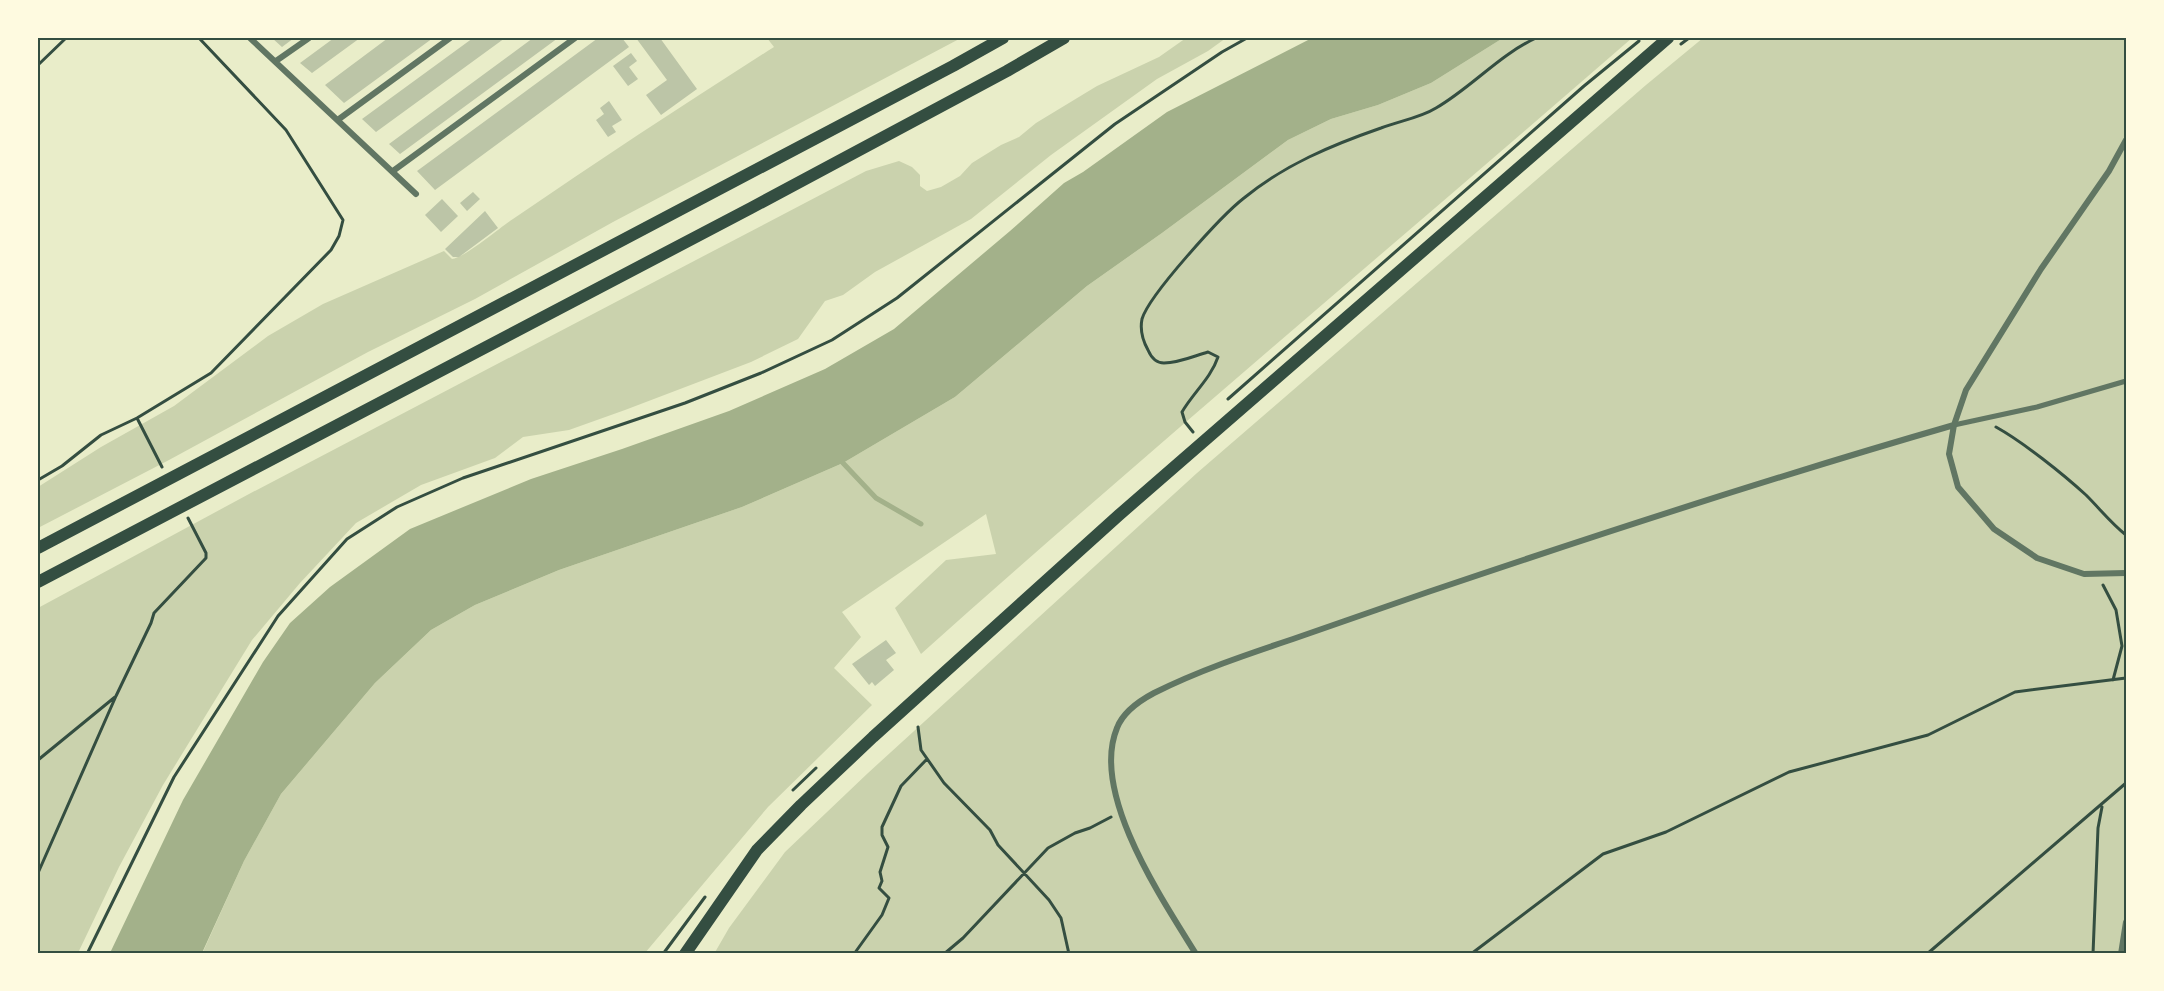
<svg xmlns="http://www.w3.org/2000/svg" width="2164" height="991" font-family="'DejaVu Sans',sans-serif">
  <rect width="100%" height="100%" fill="#e9edc9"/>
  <path fill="#cad2ad" d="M767 38H961L613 222 475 299 368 352 169 460 38 528V487L101 447 174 406 268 336 323 304 444 251 452 259C466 257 499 228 513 219 599 160 686 103 774 47Z
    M1186 38H1226L1208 51 1157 79 1051 155 971 219 875 272 843 295 825 301 798 339 751 362 625 410 569 430 523 437 495 458 421 485 356 523 300 583 252 640 163 785 119 867 78 953 38 954V608L249 494 866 171 899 161 912 167 920 175V186L927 191 941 187 960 176 972 163 1001 145 1019 137 1036 123 1097 86 1159 57Z
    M1503 38H1632C1395 244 1155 445 921 654L895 608 946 560 996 554 986 514 842 612 861 637 834 668 872 705 768 807 645 953 202 954 244 861 281 794 375 683 431 630 475 605 559 570 742 507 843 463 955 397 1087 286 1162 233 1288 140 1331 119 1378 105 1431 83Z
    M1703 38H2126V953L714 954 729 928 785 852 868 773 1197 473 1646 85Z"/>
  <path fill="#a3b18a" d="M1312 38H1503L1431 83 1378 105 1331 119 1288 140 1162 233 1087 286 955 397 843 463 742 507 559 570 475 605 431 630 375 683 281 794 244 861 202 953H110L183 800 263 662 290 623 330 587 410 529 531 479 622 449 729 411 825 369 894 329 1010 231 1064 183 1083 172 1167 112Z"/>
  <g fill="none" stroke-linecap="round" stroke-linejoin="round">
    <path stroke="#a3b18a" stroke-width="5" d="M843 463 876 498 921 524"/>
  </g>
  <path fill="#bcc5a7" d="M272 38H294L282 47Z
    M334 38H360L312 73 300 63Z
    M388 38H433L344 103 325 85Z
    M473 38H505L376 132 362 119Z
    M533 38H558L400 154 389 144Z
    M598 38H622L629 47 435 190 417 171Z
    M636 38H660L697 89 661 115 646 95 667 80Z
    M631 53 637 61 629 67 638 79 628 86 613 66Z
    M609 101 622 120 612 126 616 132 608 137 596 120 604 114 600 108Z
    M473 192 480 199 467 211 460 203Z
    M442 199 458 216 441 232 425 215Z
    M485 211 498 228 459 257H453L445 249Z
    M886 640 896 653 886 660 894 670 875 686 872 682 869 685 852 664Z"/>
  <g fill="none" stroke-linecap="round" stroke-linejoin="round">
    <path stroke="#344e41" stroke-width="3" d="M1681 44 1689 38
      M38 65 66 38
      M1228 399 1584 86 1639 41
      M137 418 162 467
      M1996 427C2023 442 2063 474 2086 495 2100 509 2111 523 2126 535
      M1193 432 1185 422 1182 412C1193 393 1211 378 1218 357L1208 352C1194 356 1179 363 1164 363 1156 363 1151 357 1148 350 1143 341 1140 329 1142 319 1149 295 1222 215 1244 198 1284 165 1332 145 1381 128 1399 121 1420 118 1436 108 1472 87 1499 55 1536 38
      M38 480 62 466 101 435 137 418 211 373 331 250 339 236 343 220 286 130 199 38
      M2103 585 2116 610 2122 646 2113 680
      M918 727 921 750 944 783 990 830 998 845 1049 900 1061 918 1069 954
      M38 760 115 697
      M793 790 816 768
      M38 873 116 696 151 623 154 613 206 558V553L188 518
      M87 954 174 777 278 616 347 539 397 507 463 478 685 403 761 373 832 340 897 298 1115 124 1222 52 1247 38
      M663 954 705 897
      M854 954 882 915 889 898 879 888 882 881 880 872 888 847 882 835V827L901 786 927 759
      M944 954 963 938 1048 848 1075 833 1090 828 1111 817
      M1471 954 1603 854 1666 832 1789 772 1928 735 2015 692 2126 678
      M1927 954 2126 783
      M2093 954 2098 828 2102 807"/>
    <path stroke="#617663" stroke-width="5" d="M1954 425 2037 407 2126 381"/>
    <path stroke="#617663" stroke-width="6" d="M250 38 416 194
      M276 61 309 38
      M339 119 450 38
      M2126 140 2109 171 2041 269 1966 390 1954 425 1949 454 1958 487 1994 529 2037 558 2084 574 2126 573
      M393 171 575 38
      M1196 954C1162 899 1090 793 1117 728 1123 712 1139 701 1154 693 1198 671 1245 655 1293 639 1338 623 1383 608 1428 592 1602 533 1777 476 1954 425
      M2121 954 2126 922"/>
    <path stroke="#344e41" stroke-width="12" d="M38 548 953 66 1003 38
      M38 582 751 208 1007 71 1064 38
      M685 954 757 850 801 805 873 737 1119 515 1668 38"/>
  </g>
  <rect width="2164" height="991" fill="none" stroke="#fefae0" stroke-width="78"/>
  <rect x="39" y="39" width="2086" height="913" fill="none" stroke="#344e41" stroke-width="2"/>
</svg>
